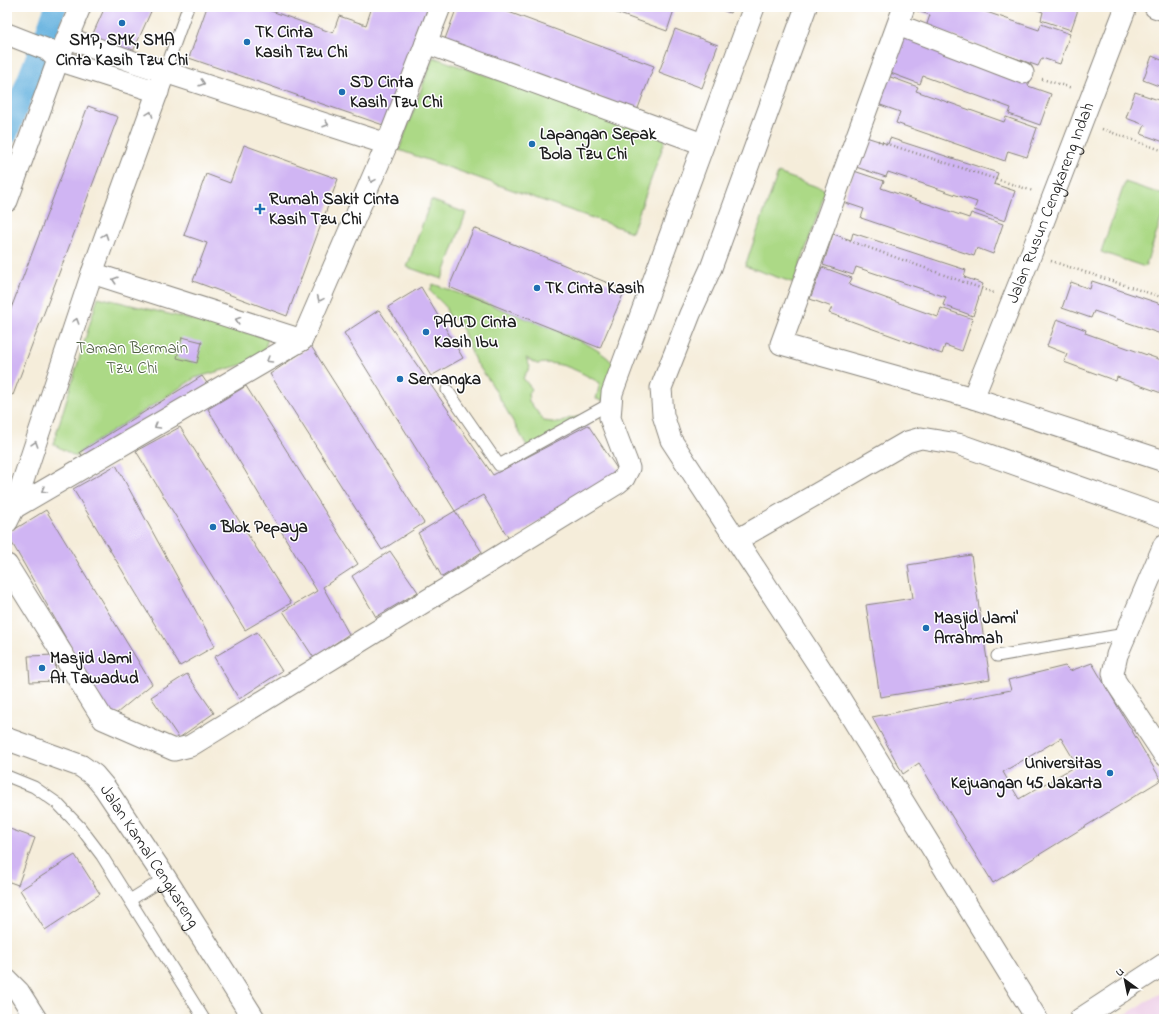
<svg xmlns="http://www.w3.org/2000/svg" width="1171" height="1026" font-family="'Indie Flower',sans-serif">
  <rect width="100%" height="100%" fill="#fff"/>
  <filter id="ink" filterUnits="userSpaceOnUse"><feTurbulence type="fractalNoise" baseFrequency=".025" numOctaves="2"/><feDisplacementMap in="SourceGraphic" scale="8" xChannelSelector="R" yChannelSelector="G"/><feConvolveMatrix kernelMatrix="1 2 1 2 8 2 1 2 1" color-interpolation-filters="sRGB"/></filter>
  <filter id="wash" filterUnits="userSpaceOnUse"><feTurbulence type="fractalNoise" baseFrequency=".012" numOctaves="4" result="noise"/><feDisplacementMap in="SourceGraphic" scale="16" xChannelSelector="R" yChannelSelector="G"/><feGaussianBlur stdDeviation="0.9" result="paint"/><feColorMatrix in="noise" values="0 0 0 0 0 0 0 0 0 0 0 0 0 0 0 0 0 1.4 0 .05"/><feComposite in="paint" operator="in"/></filter>
  <g filter="url(#wash)">
    <rect width="100%" height="100%" fill="#f5edda"/>
    <path fill="#eed0e8" d="M1164 991V1019H1118Z"/>
    <path fill="#acd986" stroke="#647a51" d="M433 57 666 138 632 232 399 150Z
      M778 173 826 190 794 283 745 266Z
      M1125 182 1164 195V211L1145 267 1101 252Z
      M431 200 466 213 442 279 407 267Z
      M433 284C472 298 510 312 548 327 572 337 596 345 614 364L606 402 596 399 600 383C580 372 561 360 537 364L526 358 530 367 523 378 532 389 528 394 529 401 544 421 560 423 570 418 587 416 588 425 556 438 531 453 491 383 475 361 459 320 449 317 445 306 430 291Z
      M98 297 268 338 262 359 195 378 80 452 76 457 53 444Z"/>
    <g fill="none" stroke-linecap="round" stroke-linejoin="round">
      <path stroke="#66b2df" stroke-width="22" d="M7 134 56 7"/>
    </g>
    <g id="blocks">
      <path fill="#d0b5f3" fill-rule="evenodd" d="M105 7H153L131 56 91 38Z
        M207 7H260L333 33 339 16 366 25 372 7H428L386 126 189 58Z
        M457 7H495L654 66 637 111 445 39Z
        M600 7H675L667 31Z
        M713 7H732L730 13Z
        M912 7H972L1039 30 1041 24 1070 34 1060 64 1042 58 1038 66 926 27 930 15 911 9Z
        M1029 7H1079L1071 30 1041 20 1043 12Z
        M675 29 718 45 702 88 659 72Z
        M903 31 1031 79 1028 86 1051 94 1040 125 1009 114 1011 108 923 76 920 84 888 72Z
        M1152 56 1164 61V88L1143 80Z
        M885 75 918 87 916 91 1004 122 1006 117 1037 128 1027 157 1008 151 1005 161 896 123 900 112 875 103Z
        M1135 92 1164 102V142L1141 134 1145 125 1126 118Z
        M88 106 118 117 13 395 7 392V319Z
        M866 137 888 144 890 138 998 173 994 184 1015 191 1005 221 974 210 977 202 888 172 886 177 856 167Z
        M244 145 338 179 287 316 193 281 207 243 184 235 206 174 230 183Z
        M854 171 884 181 881 188 969 218 971 213 1003 224 993 254 977 248 974 256 861 218 864 209 843 202Z
        M474 228 625 290 600 348 449 287Z
        M853 233 966 270 964 277 983 284 973 316 943 305 946 297 856 267 853 275 823 265 833 234 851 240Z
        M822 267 852 278 849 285 938 317 941 308 973 319 962 351 945 345 942 354 829 313 832 307 810 299Z
        M1092 281 1164 305V335L1094 311 1091 318 1062 308 1071 282 1090 289Z
        M421 287 463 358 431 376 388 307Z
        M379 310 493 475 588 425 620 473 509 539 483 495 455 511 344 333Z
        M1057 319 1086 330 1085 333 1164 361V394L1117 377 1116 381 1064 362 1067 354 1047 346Z
        M182 337 202 342 197 363 177 358Z
        M311 346 424 523 382 550 270 374Z
        M202 376 209 386 86 463 80 452Z
        M246 386 358 564 323 587 349 634 314 658 283 611 317 591 208 409Z
        M180 427 291 603 245 630 136 451Z
        M116 465 215 646 180 666 73 489Z
        M46 510 152 684 111 718 7 534Z
        M455 511 482 552 442 577 418 533Z
        M390 551 418 592 376 617 352 576Z
        M971 555 990 679 880 697 866 605 913 598 908 565Z
        M257 632 282 671 239 699 214 657Z
        M55 655 56 681 30 682 28 656Z
        M1092 663 1161 780 993 883 919 763 903 774 872 717 1011 690 1008 680 1065 666 1070 671ZM1061 738 1077 765 1019 799 1003 772Z
        M187 674 214 713 179 738 151 697Z
        M7 828 35 838 18 885 7 881Z
        M75 855 100 894 45 930 20 890Z"/>
    </g>
  </g>
  <g filter="url(#ink)">
    <use href="#blocks" fill-opacity="0" stroke="#88847b" stroke-width="1"/>
    <g fill="none" stroke-linecap="round" stroke-linejoin="round">
      <g stroke="#88847b" stroke-width="13">
        <path id="lane" d="M165 71 188 7
          M447 390 499 465 611 403
          M997 656 1125 634
          M7 776 34 787 57 803 80 827 102 856 204 1019
          M130 900 165 878"/>
      </g>
      <g stroke="#88847b" stroke-width="23">
        <g id="street">
          <path d="M806 7 711 268 690 314 661 388 663 415 671 440 839 697 1037 1019"/>
          <path d="M904 7 781 344 973 398 1164 461"/>
          <path d="M1155 7 1164 10"/>
          <path d="M898 25 1023 73"/>
          <path d="M7 34 48 50 58 60 158 92"/>
          <path d="M68 38 134 62 387 144"/>
          <path d="M426 43 703 144"/>
          <path d="M7 201 58 60 80 7"/>
          <path d="M92 273 302 340"/>
          <path id="s1" d="M973 398 1031 254 1126 7"/>
          <path d="M14 508 302 340 387 144 440 7"/>
          <path d="M7 522 14 508 92 273 165 71"/>
          <path d="M737 540 907 442 921 438 958 444 1164 517"/>
          <path d="M1164 545 1117 655 1113 673 1115 681 1164 755"/>
          <path d="M7 565 103 719 174 750 190 746 618 483 624 478 629 468 610 418 612 393 754 7"/>
          <path d="M7 980 19 992 36 1019"/>
          <path d="M1080 1019 1164 964"/>
        </g>
      </g>
      <g stroke="#88847b" stroke-width="24">
        <g id="secondary">
          <path id="s2" d="M7 739 81 766 94 775 105 788 165 878 254 1019"/>
        </g>
      </g>
      <path stroke="#88847b" stroke-width="2.5" stroke-dasharray="1 3" stroke-linecap="butt" d="M1042 79 1072 88
        M1102 129 1164 151
        M878 141 1033 191
        M842 238 994 293
        M1051 261 1164 298"/>
      <use href="#lane" stroke="#fff" stroke-width="11"/>
      <use href="#street" stroke="#fff" stroke-width="21"/>
      <use href="#secondary" stroke="#fff" stroke-width="22"/>
    </g>
    <defs><path id="oneway-chevron" d="M-2-3.5L2.5 0L-2 3.5" fill="none" stroke-width="1.6" stroke-linecap="round" stroke-linejoin="round"/></defs>
    <g stroke="#999">
      <use href="#oneway-chevron" transform="translate(202 83) rotate(18)"/>
      <use href="#oneway-chevron" transform="translate(150 114) rotate(-70)"/>
      <use href="#oneway-chevron" transform="translate(326 124) rotate(18)"/>
      <use href="#oneway-chevron" transform="translate(372 180) rotate(114)"/>
      <use href="#oneway-chevron" transform="translate(105 236) rotate(-70)"/>
      <use href="#oneway-chevron" transform="translate(115 280) rotate(-162)"/>
      <use href="#oneway-chevron" transform="translate(320 299) rotate(114)"/>
      <use href="#oneway-chevron" transform="translate(238 320) rotate(-162)"/>
      <use href="#oneway-chevron" transform="translate(76 321) rotate(-72)"/>
      <use href="#oneway-chevron" transform="translate(269 360) rotate(149)"/>
      <use href="#oneway-chevron" transform="translate(157 426) rotate(150)"/>
      <use href="#oneway-chevron" transform="translate(35 444) rotate(-72)"/>
      <use href="#oneway-chevron" transform="translate(44 490) rotate(150)"/>
    </g>
  </g>
  <g fill="#1f6fb2" stroke="#fff" stroke-width="1.5">
    <circle cx="122" cy="23" r="4"/>
    <circle cx="247" cy="42" r="4"/>
    <circle cx="342" cy="92" r="4"/>
    <circle cx="532" cy="144" r="4"/>
    <path d="M258 203h4v4h4v4h-4v4h-4v-4h-4v-4h4z"/>
    <circle cx="537" cy="288" r="4"/>
    <circle cx="426" cy="332" r="4"/>
    <circle cx="400" cy="379" r="4"/>
    <circle cx="213" cy="527" r="4"/>
    <circle cx="926" cy="628" r="4"/>
    <circle cx="42" cy="668" r="4"/>
    <circle cx="1110" cy="773" r="4"/>
  </g>
  <g text-anchor="middle" dominant-baseline="central" stroke-width="3" stroke-linejoin="round" paint-order="stroke">
    <g font-size="17" font-weight="bold" fill="#1c1c1c" stroke="#fff" text-anchor="start">
      <text x="255" y="32">TK Cinta<tspan x="255" dy="20">Kasih Tzu Chi</tspan></text>
      <text x="122" y="40" text-anchor="middle">SMP, SMK, SMA<tspan x="122" dy="20">Cinta Kasih Tzu Chi</tspan></text>
      <text x="350" y="82">SD Cinta<tspan x="350" dy="20">Kasih Tzu Chi</tspan></text>
      <text x="540" y="134">Lapangan Sepak<tspan x="540" dy="20">Bola Tzu Chi</tspan></text>
      <text x="269" y="199">Rumah Sakit Cinta<tspan x="269" dy="20">Kasih Tzu Chi</tspan></text>
      <text x="545" y="288">TK Cinta Kasih</text>
      <text x="434" y="322">PAUD Cinta<tspan x="434" dy="20">Kasih Ibu</tspan></text>
      <text x="408" y="379">Semangka</text>
      <text x="221" y="527">Blok Pepaya</text>
      <text x="934" y="618">Masjid Jami'<tspan x="934" dy="20">Arrahmah</tspan></text>
      <text x="50" y="658">Masjid Jami<tspan x="50" dy="20">At Tawadud</tspan></text>
      <text x="1102" y="763" text-anchor="end">Universitas<tspan x="1102" dy="20">Kejuangan 45 Jakarta</tspan></text>
    </g>
    <g font-size="17" fill="#1c1c1c" stroke="#fff">
      <text stroke="none"><textPath href="#s1" startOffset="210">Jalan Rusun Cengkareng Indah</textPath></text>
      <text stroke="none"><textPath href="#s2" startOffset="193">Jalan Kamal Cengkareng</textPath></text>
    </g>
    <g font-size="17" fill="#4e5e41" stroke="#fff">
      <text x="132" y="348">Taman Bermain<tspan x="132" dy="20">Tzu Chi</tspan></text>
    </g>
  </g>
  <rect width="1171" height="1026" fill="none" stroke="#fff" stroke-width="24"/>
  <g transform="translate(1125 980) rotate(327)" stroke="#ffffff" stroke-width="3" paint-order="stroke">
  <path d="M0-3L7 15L0 10L-7 15Z" fill="#1c1c1c"/>
  <text y="-6" font-size="11" font-weight="bold" text-anchor="middle" fill="#1c1c1c">U</text>
  </g>
</svg>
